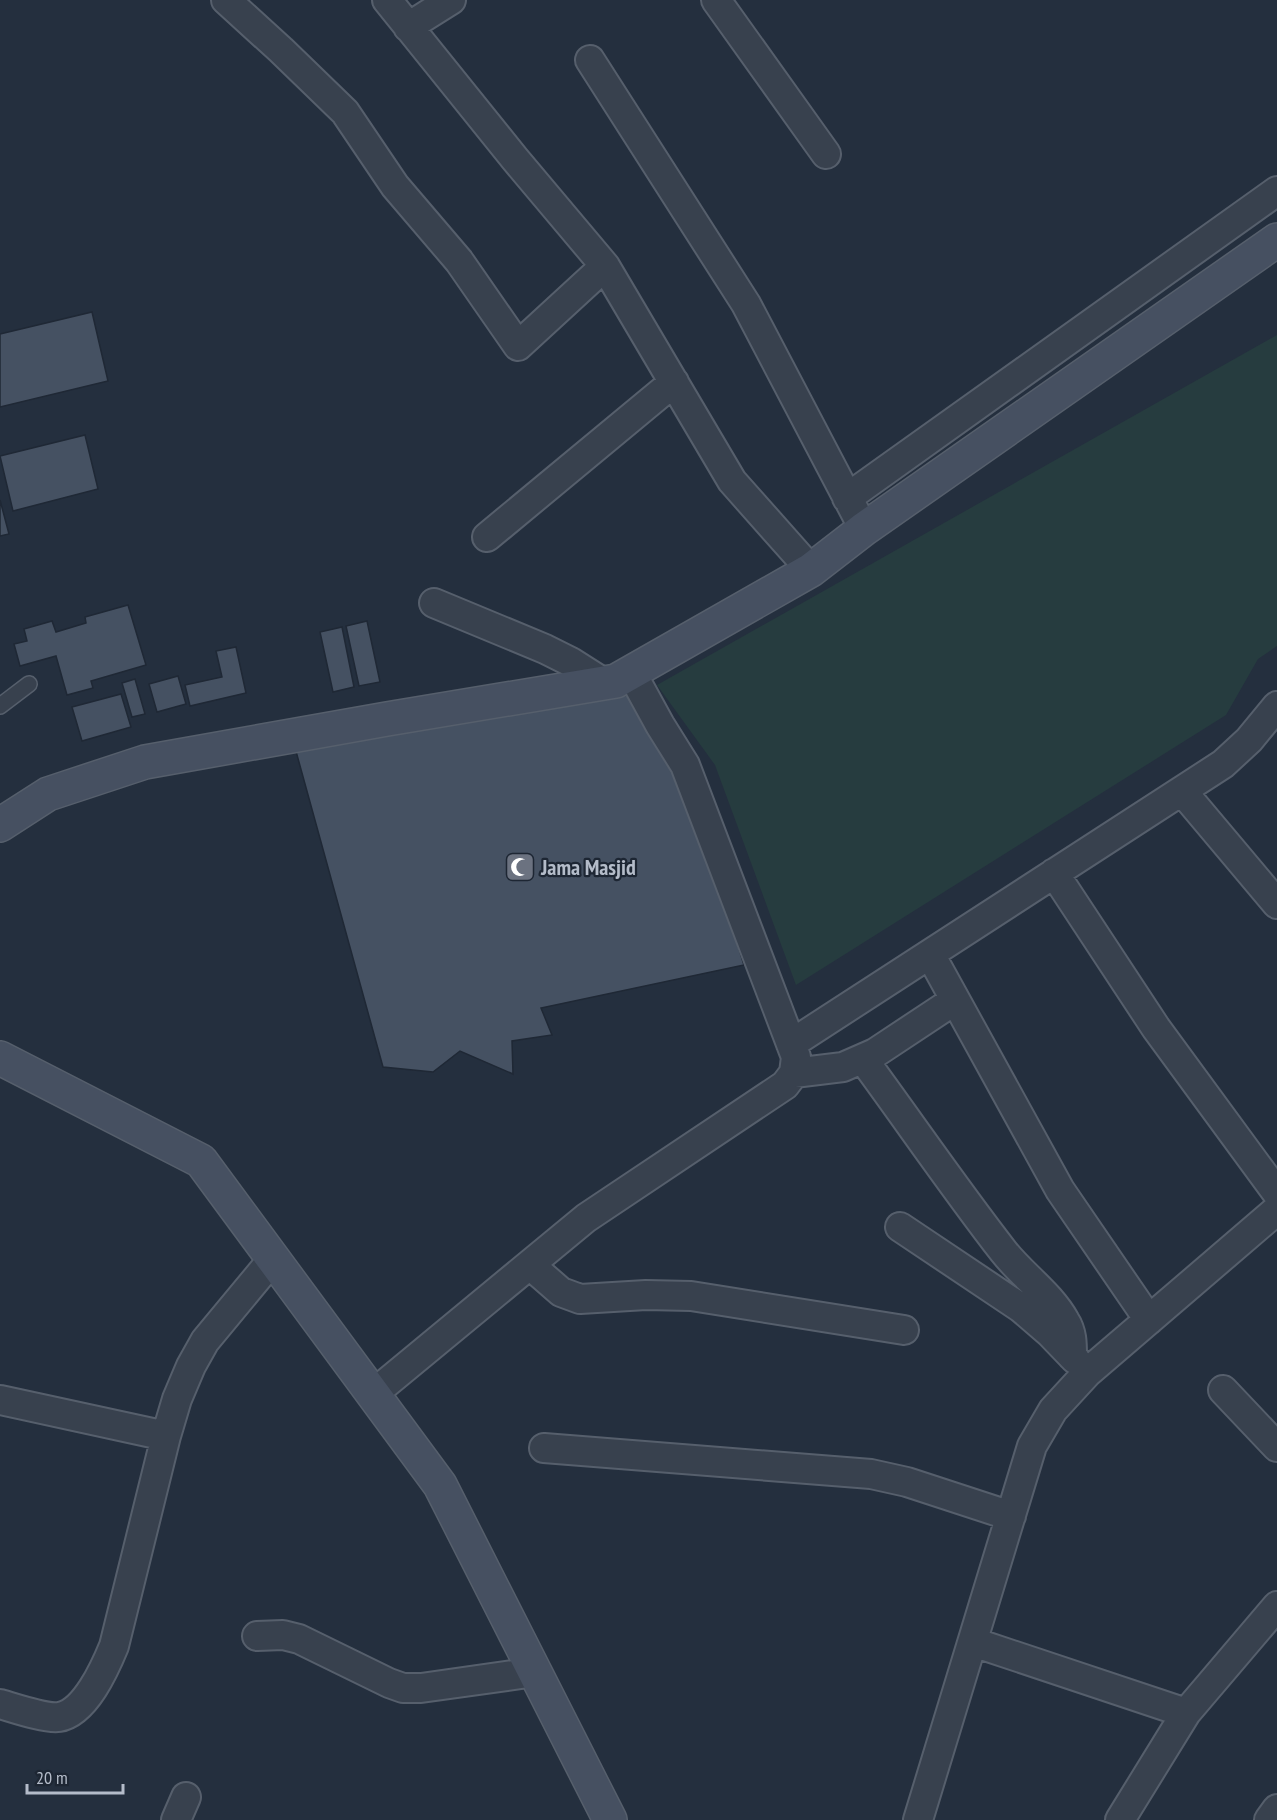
<svg xmlns="http://www.w3.org/2000/svg" width="1277" height="1820" font-family="'PT Sans Narrow',sans-serif">
  <rect width="100%" height="100%" fill="#242f3e"/>
  <path fill="#263c3f" d="M1277 335V646L1258 659 1226 715 796 985 715 765 657 685Z"/>
  <path fill="#455162" stroke="#1f2835" stroke-width="1.5" d="M92 312 108 381 0 407V334Z
    M85 435 98 489 13 511 0 456Z
    M0 500 9 534 0 536Z
    M128 605 146 665 91 681 93 688 67 695 56 656 20 666 14 644 27 641 24 629 52 621 56 632 86 623 85 617Z
    M367 621 380 682 359 686 346 626Z
    M342 627 354 687 333 692 320 632Z
    M236 647 246 693 190 706 185 685 222 677 216 651Z
    M178 676 186 704 157 712 149 684Z
    M135 679 145 714 132 717 122 683Z
    M121 694 131 727 82 741 72 707Z
    M635 694 683 769 744 965 541 1008 552 1035 512 1041 513 1074 460 1051 433 1072 383 1067 294 744Z"/>
  <g fill="none" stroke-linecap="round" stroke-linejoin="round">
    <g stroke="#565f6c" stroke-width="18">
      <path id="lane" d="M0 706 29 684"/>
    </g>
    <g stroke="#565f6c" stroke-width="32">
      <path id="street" d="M226 0 281 50 345 112 395 186 459 261 518 346 605 266
        M387 0 515 159 605 266 732 481 811 570
        M716 0 826 154
        M408 27 451 0
        M590 60 746 304 864 529
        M847 498 1277 191
        M487 537 674 382
        M434 603 545 649 571 662 604 683
        M1182 791 1277 904
        M1054 873 1156 1028 1277 1193
        M930 954 1060 1190 1149 1320
        M791 1044 1223 764 1249 740 1277 706
        M863 1059C910 1123 955 1189 1004 1252 1023 1276 1050 1294 1065 1321 1072 1332 1072 1343 1072 1356
        M794 1073 843 1067 875 1053 955 1000
        M900 1227 1021 1308 1049 1332 1075 1359
        M530 1265 561 1292 580 1299 646 1295 691 1296 904 1330
        M1223 1390 1277 1447
        M373 1394 586 1218 785 1085 794 1073 796 1057 685 765 660 725 631 672
        M0 1400 166 1436
        M544 1448 871 1474 907 1482 1011 1516
        M257 1636 283 1635 299 1639 389 1683 403 1688H421L535 1672
        M973 1642 1186 1713
        M0 1704C14 1708 46 1719 59 1717 85 1713 105 1668 114 1646L166 1436 177 1399 191 1366 205 1341 273 1259
        M176 1820 186 1797
        M918 1820 1032 1446 1053 1410 1088 1372 1277 1210
        M1120 1820 1186 1713 1277 1606
        M1269 1820 1277 1809"/>
    </g>
    <g stroke="#565f6c" stroke-width="36">
      <path id="secondary" d="M0 825 48 794 145 762 387 719 616 681 811 570 864 529 1277 240
        M0 1058 201 1161 440 1485 610 1820"/>
    </g>
    <use href="#lane" stroke="#38414e" stroke-width="15"/>
    <use href="#street" stroke="#38414e" stroke-width="28"/>
    <use href="#secondary" stroke="#465061" stroke-width="33"/>
  </g>
  <defs>
    <g id="mosque-square" transform="scale(1.5)"><rect x="-9" y="-9" width="18" height="18" rx="4" fill="#6b7280" stroke="#1d2633"/><path d="M3.5-4.9A6 6 0 1 0 3.5 4.9A5 5 0 1 1 3.5-4.9Z" fill="#fff"/></g>
  </defs>
  <g fill-rule="evenodd">
    <use href="#mosque-square" x="520" y="867"/>
  </g>
  <g text-anchor="middle" dominant-baseline="central" stroke-width="4.5" stroke-linejoin="round" paint-order="stroke">
    <g font-size="22" font-weight="bold" fill="#b4bcc9" stroke="#1d2633" text-anchor="start">
      <text x="541" y="867">Jama Masjid</text>
    </g>
  </g>
  <path d="M27 1784v9h96v-9" fill="none" stroke="#b4bcc9" stroke-width="3"/>
  <text x="36" y="1784" font-size="18" fill="#b4bcc9" stroke="#1d2633" stroke-width="4.5" paint-order="stroke">20 m</text>
</svg>
